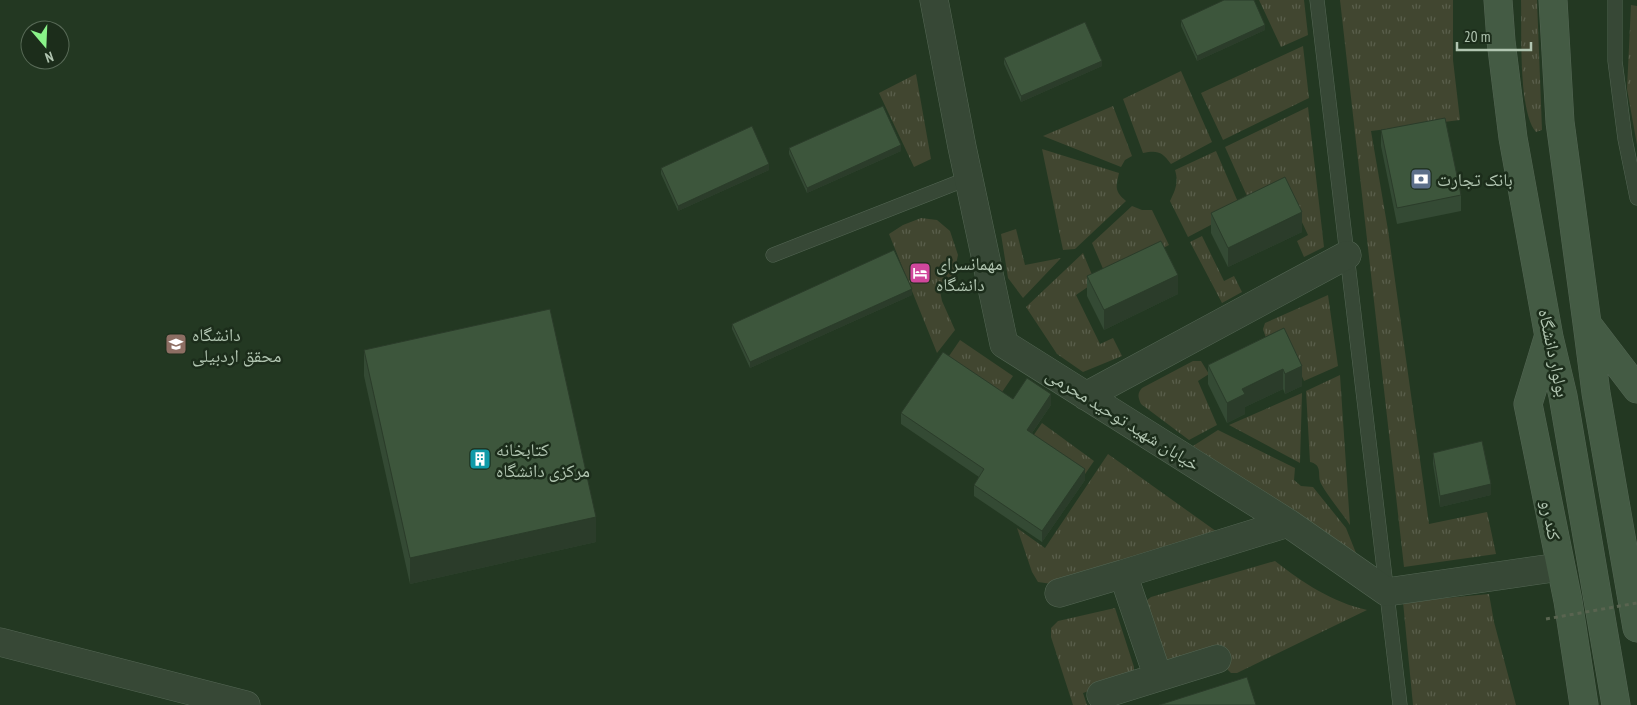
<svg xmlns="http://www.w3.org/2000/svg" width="1637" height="705" font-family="'PT Sans Narrow','Noto Naskh Arabic',sans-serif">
  <defs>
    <pattern id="grass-tufts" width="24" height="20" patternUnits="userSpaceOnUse" patternTransform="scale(1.25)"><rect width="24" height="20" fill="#414630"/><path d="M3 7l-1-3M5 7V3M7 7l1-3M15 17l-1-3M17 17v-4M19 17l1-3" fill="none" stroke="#5a5f4c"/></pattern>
  </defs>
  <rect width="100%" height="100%" fill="#233822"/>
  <path fill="url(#grass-tufts)" d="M1259 0H1304L1308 35 1281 47Z
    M1340 0H1453V60L1460 120 1371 131 1388 230 1429 524 1487 512 1496 554 1404 567Z
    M1521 0H1537L1542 130 1536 132C1518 113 1522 29 1521 0Z
    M1631 5 1637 6V145L1627 89Z
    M1303 46 1309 98 1223 140 1201 93Z
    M1181 71 1212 142 1171 164C1162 152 1158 150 1143 153L1123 99Z
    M916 74 931 159 914 167 879 93Z
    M1113 106 1132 156 1125 160 1121 167 1043 136Z
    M1308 107 1324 247 1304 257 1297 241 1308 235 1286 188 1251 205 1225 147Z
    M1042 149 1119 173C1116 187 1114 191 1126 201L1075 249 1063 250Z
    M1216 151 1241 209 1188 237 1170 201C1175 190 1179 183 1175 170Z
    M1132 206 1142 210H1152L1169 245 1107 278 1092 243Z
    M921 218 937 220 950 231 958 255 954 273 940 291 942 301 955 330 937 353 889 234 903 225Z
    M1016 229 1025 265 1061 258 1023 298 1008 278 1001 234Z
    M1202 236 1224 281 1234 276 1242 292 1222 303 1190 242Z
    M1083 253 1095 282 1076 295 1100 344 1113 338 1122 356 1083 372 1057 354 1026 307Z
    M1328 295 1338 366 1304 381 1286 340 1268 344 1263 329 1265 323Z
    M960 340 1013 376 1000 395 947 359Z
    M1193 361H1201L1209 374 1198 381 1217 425 1189 440 1141 404C1138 397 1137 394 1142 388Z
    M1340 375 1350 525C1345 517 1322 489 1320 481 1318 473 1322 465 1310 462L1306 391Z
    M1302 393 1300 463 1229 425Z
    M1042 423 1094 461 1083 477 1031 439Z
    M1218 430 1295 468 1294 480 1301 486 1313 487 1346 528 1356 553 1193 446Z
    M1108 454 1220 534 1052 584 1038 582 1032 572 1017 528 1045 548Z
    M1275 561C1303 583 1332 602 1367 610L1237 673H1231L1226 668 1169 667 1146 604 1147 600 1151 597Z
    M1489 594 1494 622 1516 705H1413L1403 602Z
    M1115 608 1134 667V674L1127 678 1083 693 1087 705H1073L1051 637V628L1058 621Z"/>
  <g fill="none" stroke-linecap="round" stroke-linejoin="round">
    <g stroke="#546654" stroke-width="15">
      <path id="lane" d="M1317 0 1400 705
        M1615 0V61L1625 139 1637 198
        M773 255 969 178"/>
    </g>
    <g stroke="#546654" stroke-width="29">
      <path id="street" d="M934 0 962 147 1004 344 1288 523 1387 592 1560 567
        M1086 396 1347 255
        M1059 593 1123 574
        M0 642 246 705
        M1158 677 1123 574 1288 523
        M1101 695 1217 659"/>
    </g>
    <g stroke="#546654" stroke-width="29">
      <path id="secondary" d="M1498 0 1501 41 1513 138 1549 337 1563 396 1616 705
        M1553 0 1560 122 1587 323 1596 393 1637 628
        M1588 325 1637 389
        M1548 338 1528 404 1568 601 1584 705"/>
    </g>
    <use href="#lane" stroke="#374836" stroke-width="14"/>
    <use href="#street" stroke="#374836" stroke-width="28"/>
    <use href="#secondary" stroke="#445b44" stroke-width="28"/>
    <path stroke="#596450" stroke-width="3" stroke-dasharray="4 4" stroke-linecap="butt" d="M1546 619 1637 603"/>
  </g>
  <path fill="#344a34" d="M1181 20 1265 30 1197 61 1181 26Z
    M1004 58 1102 66 1021 102 1004 64Z
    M1381 130 1461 195V211L1397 224 1381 146Z
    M789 148 901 151 807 193 789 154Z
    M661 168 769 170 678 211 661 174Z
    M1211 213 1302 232 1228 267 1211 233Z
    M1087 276 1178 294 1104 330 1087 296Z
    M912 295 750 368 732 329V324Z
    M1284 328 1302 386 1285 394 1283 389 1245 407V414L1227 423 1208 384V365Z
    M364 350 596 542 410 584 364 376Z
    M1013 399 1051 405 1032 433 1085 480 1042 542 974 496V485L979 477 901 424V413Z
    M1433 453 1491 495 1440 507 1433 464Z"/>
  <path fill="#2b3c2a" d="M1265 25V30L1197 61V56Z
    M1102 61V66L1021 102V96Z
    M901 145V151L807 193V188Z
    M769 164V170L678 211V206Z
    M1302 212V232L1228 267V248Z
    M1178 275V294L1104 330V310Z
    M912 289V295L750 368V362Z
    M1302 366V386L1285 394V374Z
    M1283 369V389L1245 407V414L1227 423V403L1242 389Z
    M1051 394V405L1027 440V430Z
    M1085 469V480L1042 542V531Z
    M1491 484V495L1440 507V496Z
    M596 517V542L410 584V558Z"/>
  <path fill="#3d563c" stroke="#2b3c2a" d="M1224 0H1254L1265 25 1197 56 1181 20Z
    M1085 22 1102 61 1021 96 1004 58Z
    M883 106 901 145 807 188 789 148Z
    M1445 118 1461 195 1397 208 1381 130Z
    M752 126 769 164 678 206 661 168Z
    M1285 177 1302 212 1228 248 1211 213Z
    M1161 241 1178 275 1104 310 1087 276Z
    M894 250 912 289 750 362 732 324Z
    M550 309 596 517 410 558 364 350Z
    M1284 328 1302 366 1285 374 1283 369 1242 389 1245 394 1227 403 1208 365Z
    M943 352 1013 399 1027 378 1051 394 1027 430 1085 469 1042 531 974 485 984 469 901 413Z
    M1482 441 1491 484 1440 496 1433 453Z
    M1247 677 1256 705H1159Z"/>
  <defs>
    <g id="bank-square" transform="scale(1.125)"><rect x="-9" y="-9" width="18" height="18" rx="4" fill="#5c6f8a" stroke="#1c2d1b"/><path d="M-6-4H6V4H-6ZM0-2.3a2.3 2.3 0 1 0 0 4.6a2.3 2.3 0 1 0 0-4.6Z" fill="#fff"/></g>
    <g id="hotel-square" transform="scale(1.125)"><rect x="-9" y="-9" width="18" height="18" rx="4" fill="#d1479c" stroke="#1c2d1b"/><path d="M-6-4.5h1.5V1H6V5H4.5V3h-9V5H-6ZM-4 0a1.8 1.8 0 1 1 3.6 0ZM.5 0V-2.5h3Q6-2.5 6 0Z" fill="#fff"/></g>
    <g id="university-square" transform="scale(1.125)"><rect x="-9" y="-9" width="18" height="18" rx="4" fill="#8d6e63" stroke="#1c2d1b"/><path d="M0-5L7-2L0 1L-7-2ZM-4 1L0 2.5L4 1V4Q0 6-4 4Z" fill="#fff"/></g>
    <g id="building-square" transform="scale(1.125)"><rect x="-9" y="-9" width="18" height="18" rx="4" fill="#0f9aa8" stroke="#1c2d1b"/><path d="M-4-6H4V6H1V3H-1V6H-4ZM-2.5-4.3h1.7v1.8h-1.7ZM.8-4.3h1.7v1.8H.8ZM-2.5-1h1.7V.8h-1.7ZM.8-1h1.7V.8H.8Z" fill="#fff"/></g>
  </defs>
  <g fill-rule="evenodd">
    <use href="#bank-square" x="1421" y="179"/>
    <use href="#hotel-square" x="920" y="273"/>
    <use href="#university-square" x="176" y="344"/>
    <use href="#building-square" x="480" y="459"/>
  </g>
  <g text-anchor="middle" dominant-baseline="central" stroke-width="5" stroke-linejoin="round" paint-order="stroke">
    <g font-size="18" fill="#b1c5b1" stroke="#1c2d1b" text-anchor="start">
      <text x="1437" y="179">بانک تجارت</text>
      <text x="936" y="263">مهمانسرای<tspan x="936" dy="21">دانشگاه</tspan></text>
      <text x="192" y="334">دانشگاه<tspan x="192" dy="21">محقق اردبیلی</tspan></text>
      <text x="496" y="449">کتابخانه<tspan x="496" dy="21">مرکزی دانشگاه</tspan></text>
    </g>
    <g font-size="18" fill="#b1c5b1" stroke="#1c2d1b">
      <text transform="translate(1554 353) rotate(78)">بولوار دانشگاه</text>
      <text transform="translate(1123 419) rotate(32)">خیابان شهید توحید محرمی</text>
      <text transform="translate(1551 520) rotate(79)">کند رو</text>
    </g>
  </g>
  <g transform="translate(45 45) rotate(161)"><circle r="24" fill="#1c2d1b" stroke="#586a57"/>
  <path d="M0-4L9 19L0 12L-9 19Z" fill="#8af289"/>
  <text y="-8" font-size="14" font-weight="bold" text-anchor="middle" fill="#b1c5b1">N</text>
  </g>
  <path d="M1457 42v8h74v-8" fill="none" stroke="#b1c5b1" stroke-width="2.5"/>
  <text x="1464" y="42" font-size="15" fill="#b1c5b1" stroke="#1c2d1b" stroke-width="4" paint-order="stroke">20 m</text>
</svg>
